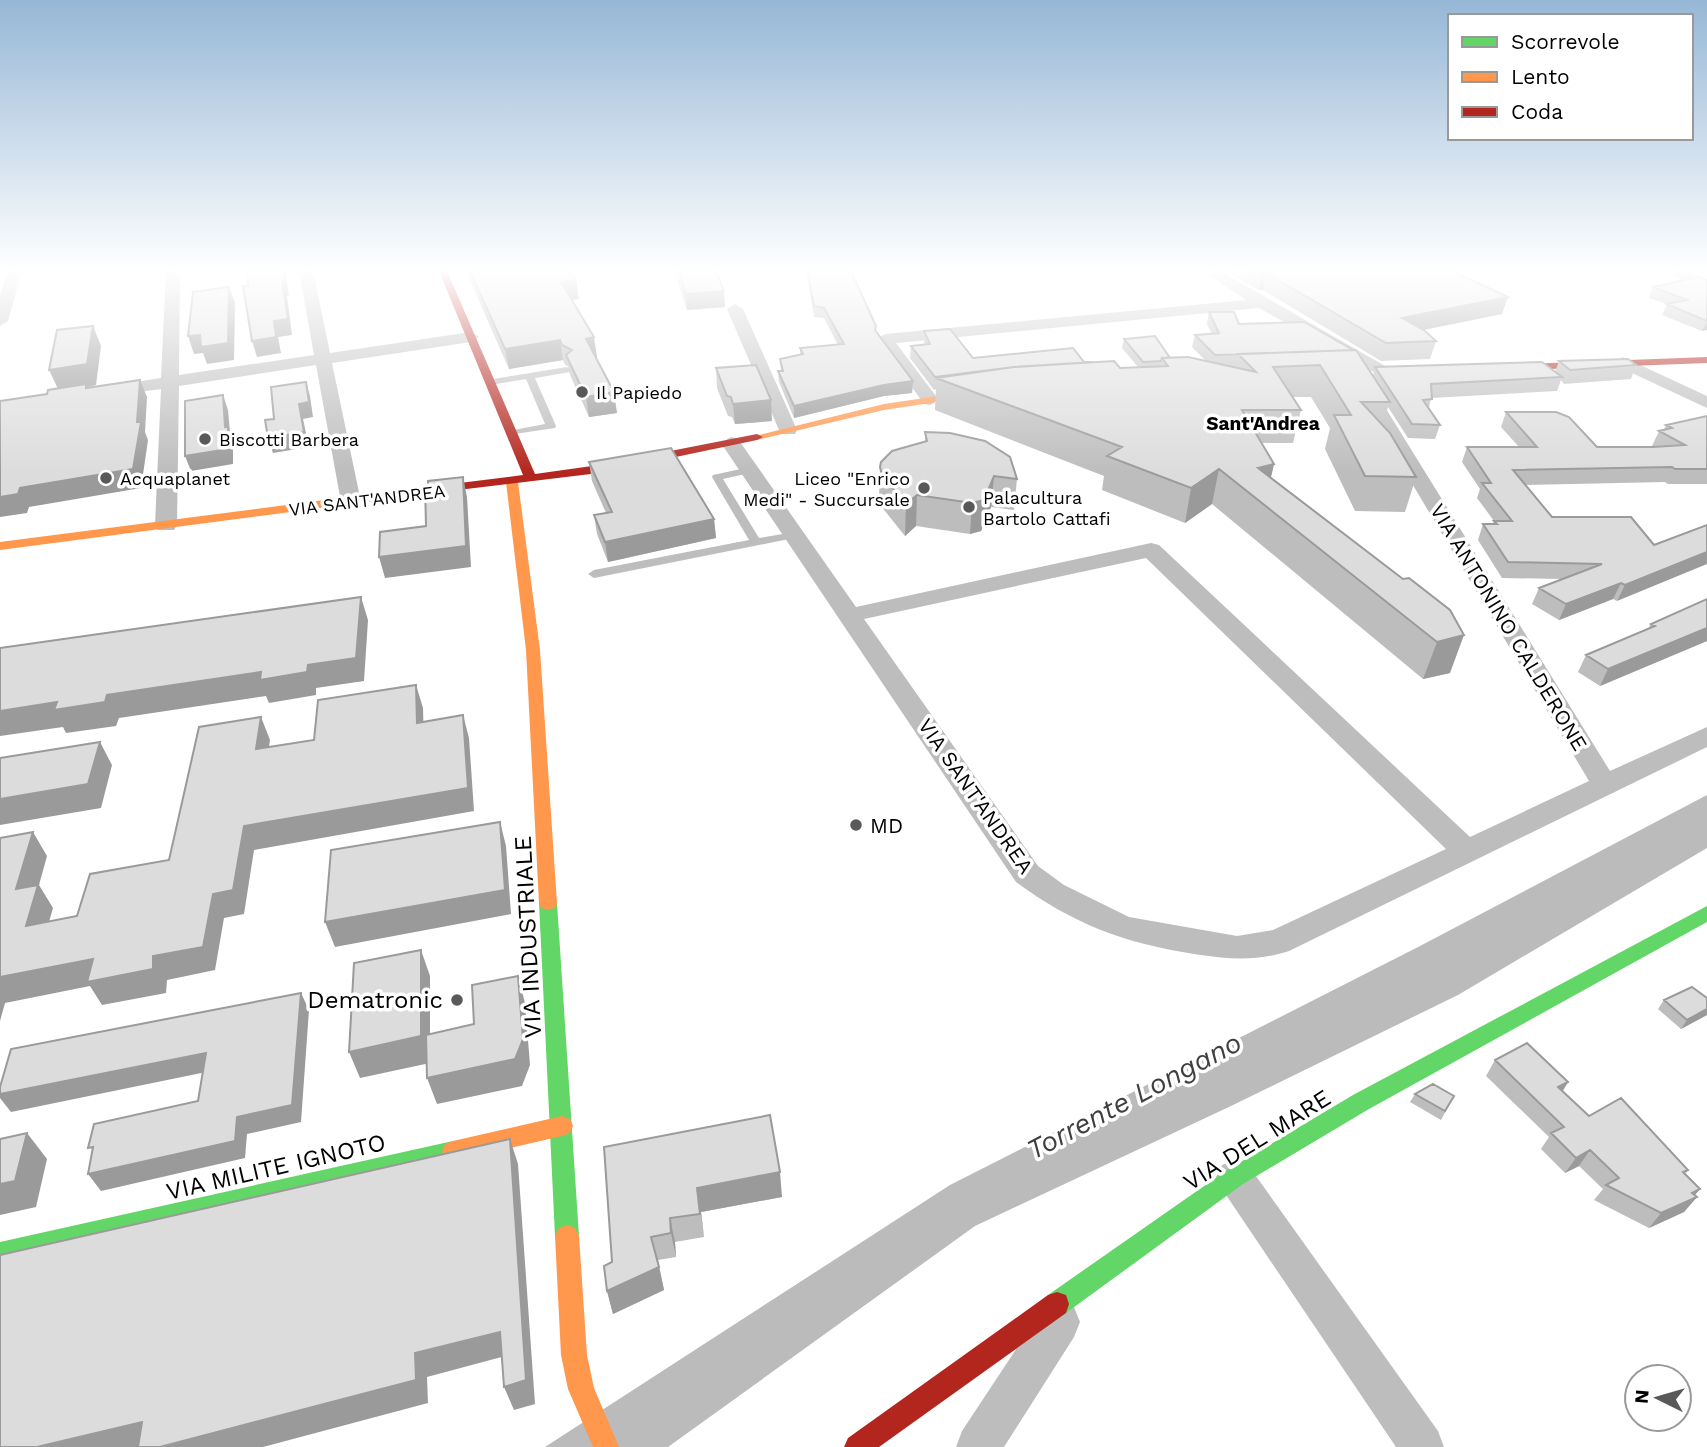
<svg xmlns="http://www.w3.org/2000/svg" width="1707" height="1447" font-family="'Work Sans',sans-serif">
  <rect width="100%" height="100%" fill="#fff"/>
  <path fill="#bbb" d="M1707 795V848L1458 995 1231 1106 975 1226 668 1447H545L950 1185 1420 946Z"/>
  <g fill="none" stroke-linecap="round" stroke-linejoin="round">
    <path fill="#bdbdbd" fill-rule="evenodd" d="M567 367 572 370 570 372 535 378 556 426 555 428 508 435V431L545 424 526 379 490 385 485 382 487 380Z
      M750 467 755 470 754 472 723 479 759 538 795 532 801 535 799 537 594 578 588 574 594 570 749 540 712 477 713 475Z"/>
    <path fill="#bdbdbd" fill-rule="evenodd" d="M8 271H22L8 321 0 326V295Z
      M166 271H180L179 375 314 355 299 271H313L330 353 471 332 479 337 471 342 332 363 361 502 358 506H344L341 502 316 365 179 386 177 525 174 530H158L155 525 161 389 109 396 100 391 109 386 161 378Z
      M1203 271H1220L1394 371 1391 375H1379L1259 308 896 343 939 400 930 405 924 404 877 339 885 334 1246 300Z
      M1667 271H1686L1707 280V290L1669 274Z
      M735 304 743 309 797 430 795 434H781L779 430 727 309Z
      M1623 357 1707 396V408L1617 366 1614 362Z
      M1366 386 1375 391 1610 771 1707 727V747L1289 951C1255 962 1228 959 1194 954 1124 943 1073 924 1016 882L721 443 731 437 738 439 856 607 1151 543 1159 545 1470 837 1589 781 1357 391ZM1146 558 1446 849 1273 930 1237 936 1129 917 1064 885 1038 866 864 619Z
      M1235 1160 1248 1165 1438 1431 1444 1447H1396L1222 1189 1216 1177 1222 1165Z
      M1059 1301 1074 1307 1080 1322 1074 1337 1004 1447H956L962 1431 1044 1307Z"/>
    <path fill="#63d668" fill-rule="evenodd" d="M548 896 555 898 557 903 579 1236 575 1244 567 1247 559 1244 555 1236 539 903 541 898Z
      M1707 906V922L1369 1109 1243 1184 1066 1313 1057 1316 1048 1313 1045 1304 1048 1295 1227 1170 1353 1095Z
      M453 1141 461 1144 464 1151 461 1158 453 1161 0 1266V1242Z"/>
    <path fill="#ff974d" fill-rule="evenodd" d="M986 389 991 392 990 394 884 410 757 440 751 437 884 404Z
      M512 478 518 482 540 650 557 903 555 908 548 910 541 908 539 903 526 650 506 482Z
      M371 494 375 495V501L0 550V542Z
      M562 1116 570 1119 573 1126 570 1133 562 1136 453 1161 445 1158 442 1151 445 1144 453 1141Z
      M567 1225 575 1228 579 1236 587 1355 594 1388 619 1447H593L568 1389 561 1355 555 1236 559 1228Z"/>
    <path fill="#b3261e" fill-rule="evenodd" d="M439 271H447L535 474 599 465 757 434 763 437 757 440 599 473 367 501V495L371 494 523 475Z
      M1707 357V363L1498 371 1493 368 1498 365Z
      M1057 1292 1066 1295 1069 1304 1066 1313 879 1447H844L848 1438 1048 1295Z"/>
  </g>
  <path fill="#bdbdbd" d="M468 271H572L579 299 572 300 597 357H596L617 413 589 417 570 375 568 366 565 365 563 360 509 369 471 283Z
    M674 271H716L725 307 687 310Z
    M807 271 876 326V331L913 381 912 393 884 396 794 418 779 382 778 371H781L780 359 800 355V348L838 345 824 318 814 317 808 281Z
    M1225 271H1452L1502 314 1424 330 1436 341 1430 359 1381 361 1263 290H1259Z
    M1707 280V330L1702 331 1662 315 1667 304 1649 298 1653 287Z
    M1209 312 1373 376 1375 367 1555 372 1559 361 1636 365 1631 379 1564 384 1561 380 1557 391 1431 398 1429 408 1440 425 1435 439 1408 438 1388 407 1383 425 1416 477 1405 512 1355 511 1325 449 1330 428 1311 397H1293L1301 410 1293 443H1262L1274 464 1271 477 1403 579 1450 610V673L1423 679 1212 504 1185 523 1102 490 1104 476 935 410 936 389 934 390 910 358 911 346 924 344V331L973 358 1084 362 1120 368 1138 367 1122 348 1124 339 1170 358 1206 361 1192 347 1195 335 1212 334 1207 324Z
    M716 368 772 421 735 424 732 417 728 416 717 388Z
    M1506 412 1597 447H1653L1652 446 1659 431 1664 430 1666 425 1707 416V484H1668L1665 482 1525 485 1552 517 1654 545 1617 601 1613 599 1559 620 1532 604 1539 588 1562 579 1502 578 1478 540 1483 524H1493L1494 521 1477 498 1480 489 1462 462 1467 447H1519L1501 427Z
    M925 432 1017 479 1014 510 991 507 981 531 970 534 916 526 905 536 881 506 879 498 880 467 925 442Z
    M589 462 714 519 716 538 608 562 597 534 594 515 606 513 592 481Z
    M1707 599V641L1600 686 1578 672 1586 655 1648 629 1651 624Z
    M1707 998V1015L1681 1029 1658 1009 1664 1000Z
    M1495 1060 1568 1082 1563 1091 1589 1116 1688 1170 1685 1174 1695 1195 1697 1197 1684 1212 1649 1228 1594 1200 1603 1189 1579 1166 1565 1173 1541 1149 1549 1137 1486 1076Z
    M1415 1094 1454 1096 1441 1120 1410 1102Z
    M604 1147 782 1197 701 1212 704 1237 675 1242 676 1257 658 1260 664 1290 613 1314 607 1291 612 1262Z"/>
  <path fill="#9a9a9a" d="M283 271H285L289 295 287 296 292 335 278 337 281 353 257 357 252 341 274 321 282 281Z
    M567 271H572L573 281 576 280 579 299 564 301 561 282Z
    M1266 273 1263 290H1259L1262 274Z
    M229 287 235 303 234 360 207 364 203 353 194 354 188 336Z
    M724 291 725 307 687 310 686 294Z
    M1508 297 1502 314 1397 335 1402 318Z
    M1707 321V330L1702 331Z
    M93 326 101 346 96 385 88 387 94 402 59 391 49 370Z
    M594 337 597 357 589 358 586 339Z
    M560 340 563 360 509 369 505 349Z
    M140 380 147 397 145 432 148 440 141 488 29 507 27 513 0 517V497L20 488 137 422Z
    M913 381 912 393 884 396 794 418V406L884 385Z
    M306 382 310 396 313 417 303 419 309 447 273 453 268 438 299 404Z
    M614 392 617 413 589 417 586 397Z
    M223 395 228 410 230 432 233 441V464L191 471 185 456 225 427Z
    M771 400 772 421 735 424 733 404Z
    M1274 464 1266 498 1258 468Z
    M1219 469 1212 504 1185 523 1191 488Z
    M994 476 991 507 981 531 970 534 972 503Z
    M463 477 467 497 471 567 385 578 379 557 466 546Z
    M917 495 916 526 905 536 906 504Z
    M714 519 716 538 608 562 605 542Z
    M1707 552V564L1617 601 1625 585Z
    M1621 583 1613 599 1559 620 1566 604Z
    M361 597 368 620 364 681 316 688V695L269 703 266 696 119 718 116 726 66 733 63 727 0 736V711L308 665Z
    M1707 628V641L1600 686 1608 669Z
    M1464 635 1450 673 1423 679 1437 642Z
    M416 685 423 708 424 746 417 723Z
    M463 715 469 738 474 811 254 850 244 914 224 918 215 970 167 980 166 993 102 1005 90 986 5 1003 0 1021V977L93 959 153 956 213 894 244 826Z
    M261 717 270 740 265 772 256 749Z
    M100 742 112 765 101 808 0 825V799Z
    M500 822 506 846 511 914 335 947 325 922Z
    M33 832 47 856 39 885 53 908 41 950 26 926 16 889Z
    M421 950 430 976V1063L360 1078 349 1052Z
    M518 976 525 1003 530 1065 522 1086 437 1104 427 1078Z
    M301 993 309 1010 301 1122 247 1134 245 1158 101 1191 88 1174 237 1117Z
    M1707 1009V1015L1681 1029 1687 1020Z
    M206 1053 216 1070 11 1112 0 1098V1094Z
    M1568 1082 1558 1098V1087Z
    M27 1133 47 1159 36 1207 0 1215V1184Z
    M510 1139 518 1164 535 1404 514 1410 504 1387Z
    M1590 1150 1579 1166 1565 1173 1576 1158Z
    M780 1172 782 1197 701 1212 704 1237 697 1188Z
    M1700 1189 1691 1200 1697 1197 1684 1212 1649 1228 1661 1213Z
    M670 1218 675 1242 676 1257 671 1233Z
    M659 1267 664 1290 613 1314 607 1291Z
    M500 1332 509 1355 427 1377 428 1403 263 1447H160L415 1353Z
    M142 1422 151 1447H37Z"/>
  <path fill="#dcdcdc" stroke="#9a9a9a" stroke-width="2" d="M247 271H283L285 280 282 281 288 319 274 321 276 337 252 341 243 286H248Z
    M470 271H570L576 280 561 282 594 337 586 339 614 392 586 397 566 355 572 350 562 345 560 340 505 349Z
    M678 271H716L724 291 686 294Z
    M807 271H851L876 326 875 330 913 381 884 385 794 406 778 371H783L780 359 803 354 800 348 844 344 824 308 814 306Z
    M1257 271H1452L1508 297 1402 318 1424 330 1436 341 1386 343 1266 273 1262 274Z
    M1698 277 1707 280V321L1667 304 1687 300 1653 287Z
    M229 287 228 343 201 347 200 335 188 336 193 292Z
    M1209 312H1234L1239 324 1304 322 1353 350 1215 355 1195 335 1219 333Z
    M93 326 87 364 49 370 57 330Z
    M950 329 973 358 1073 348 1084 362H1093L1014 367 935 377 911 346 930 344 924 331Z
    M1155 336 1170 358H1162L1161 361 1143 362 1124 339Z
    M1356 350 1390 402H1361L1390 433 1416 477 1365 476 1334 415H1351L1320 365 1273 367 1301 410H1242L1274 464 1258 468 1403 579 1409 578 1450 610 1464 635 1437 642 1219 469 1191 488 1107 456 1122 447 936 378 1014 367 1114 361 1120 368 1168 366 1162 358 1188 357 1256 372 1238 354Z
    M1628 359 1636 365 1570 370 1559 361Z
    M1542 362 1562 377 1431 384 1432 399 1423 400 1440 425 1412 424 1375 367Z
    M756 365 771 400 733 404 731 397 727 396 716 368Z
    M140 380 137 422H141L133 469 20 488 18 494 0 497V401L47 394 48 390 86 384V388Z
    M306 382 309 402 299 404 304 432 268 438 265 420 274 419 271 387Z
    M223 395 225 427H228V449L185 456V401Z
    M1506 412H1556L1569 417 1597 447H1653L1685 445 1659 431 1672 428 1666 425 1707 416V469H1675L1672 467 1513 470 1552 517H1631L1654 545 1707 525V552L1625 585 1621 583 1566 604 1539 588 1602 564 1508 562 1483 524H1497L1494 521H1512L1482 483H1491L1467 447H1537Z
    M925 432 950 433 985 441 1010 457 1017 479 994 476 984 500 972 503 917 495 906 504 882 475 880 467 881 462 892 451 927 441Z
    M671 448 714 519 605 542 594 515 612 512 589 462Z
    M463 477 466 546 379 557 380 532 426 526 425 485H428V481Z
    M361 597 356 658 308 665 307 672 260 680 261 672 107 695 105 702 54 710 57 702 0 711V648Z
    M1707 599V628L1608 669 1586 655 1655 626 1651 624Z
    M416 685 417 723 463 715 468 788 244 826 233 890 213 894 203 947 153 956V969L87 982 93 959 0 977V838L33 832 16 889 38 885 26 926 77 916 90 874 169 860 199 727 261 717 256 749 314 740 318 700Z
    M100 742 88 784 0 799V758Z
    M500 822 505 890 325 922 331 850Z
    M421 950V1036L349 1052 354 963Z
    M518 976 523 1039 515 1059 427 1078 426 1035 474 1024 472 985Z
    M1692 987 1707 998V1009L1687 1020 1664 1000Z
    M301 993 292 1105 237 1117 235 1141 88 1174 93 1147 88 1148 94 1124 198 1101 206 1053 0 1094V1087L11 1049Z
    M1527 1043 1568 1082 1558 1087 1589 1116 1621 1098 1688 1170 1683 1172 1700 1189 1692 1193 1697 1197 1661 1213 1606 1185 1619 1178 1590 1150 1576 1158 1551 1133 1564 1127 1495 1060Z
    M1433 1084 1454 1096 1445 1111 1415 1094Z
    M770 1115 780 1172 697 1188 700 1214 670 1218 671 1233 651 1237 659 1267 607 1291 604 1266 612 1262 604 1147Z
    M27 1133 15 1181 0 1184V1139Z
    M510 1139 526 1380 504 1387 500 1332 415 1353 416 1380 160 1447H138L142 1422 37 1447H0V1255Z"/>
  <linearGradient id="sky" x2="0" y2="1"><stop stop-color="#96b7d6"/><stop offset="0.57" stop-color="#fff"/><stop offset="1" stop-color="#fff" stop-opacity="0"/></linearGradient>
  <rect width="1707" height="473" fill="url(#sky)"/>
  <g fill="#595959" stroke="#fff" stroke-width="2.5">
    <circle cx="582" cy="392" r="7"/>
    <circle cx="205" cy="439" r="7"/>
    <circle cx="106" cy="478" r="7"/>
    <circle cx="924" cy="488" r="7"/>
    <circle cx="969" cy="507" r="7"/>
    <circle cx="856" cy="825" r="7"/>
    <circle cx="457" cy="1000" r="7"/>
  </g>
  <g text-anchor="middle" dominant-baseline="central" stroke-width="7" stroke-linejoin="round" paint-order="stroke">
    <g font-size="18" fill="#000" stroke="#fff" text-anchor="start">
      <text x="596" y="392">Il Papiedo</text>
      <text x="219" y="439">Biscotti Barbera</text>
      <text x="120" y="478">Acquaplanet</text>
      <text x="910" y="478" text-anchor="end">Liceo "Enrico<tspan x="910" dy="21">Medi" - Succursale</tspan></text>
      <text x="983" y="497">Palacultura<tspan x="983" dy="21">Bartolo Cattafi</tspan></text>
    </g>
    <g font-size="18" fill="#000" stroke="#fff">
      <text transform="translate(367 500) rotate(-7)">VIA SANT'ANDREA</text>
    </g>
    <g font-size="19" font-weight="bold" fill="#000" stroke="#fff">
      <text x="1263" y="423">Sant'Andrea</text>
    </g>
    <g font-size="21" fill="#000" stroke="#fff">
      <text transform="translate(1509 627) rotate(59)">VIA ANTONINO CALDERONE</text>
      <text transform="translate(976 796) rotate(55)">VIA SANT'ANDREA</text>
    </g>
    <g font-size="21" fill="#000" stroke="#fff" text-anchor="start">
      <text x="870" y="825">MD</text>
    </g>
    <g font-size="24" fill="#000" stroke="#fff">
      <text transform="translate(528 937) rotate(-93)">VIA INDUSTRIALE</text>
      <text transform="translate(1257 1140) rotate(-32)">VIA DEL MARE</text>
      <text transform="translate(276 1167) rotate(-13)">VIA MILITE IGNOTO</text>
    </g>
    <g font-size="24" fill="#000" stroke="#fff" text-anchor="end">
      <text x="443" y="1000">Dematronic</text>
    </g>
    <g font-size="28" font-style="italic" fill="#3f3f3f" stroke="#fff">
      <text transform="translate(1134 1096) rotate(-28)">Torrente Longano</text>
    </g>
  </g>
  <rect x="1448" y="14" width="245" height="126" fill="#ffffff" stroke="#999999" stroke-width="2"/>
  <rect x="1462" y="37" width="35" height="10" fill="#63d668" stroke="#999999" stroke-width="2"/>
  <text x="1511" y="49" font-size="21" fill="#000000">Scorrevole</text>
  <rect x="1462" y="72" width="35" height="10" fill="#ff974d" stroke="#999999" stroke-width="2"/>
  <text x="1511" y="84" font-size="21" fill="#000000">Lento</text>
  <rect x="1462" y="107" width="35" height="10" fill="#b3261e" stroke="#999999" stroke-width="2"/>
  <text x="1511" y="119" font-size="21" fill="#000000">Coda</text>
  <g transform="translate(1658 1398) rotate(275)"><circle r="33" fill="#ffffff" stroke="#999999" stroke-width="2"/>
  <path d="M0-5L12 26L0 18L-12 26Z" fill="#595959"/>
  <text y="-10" font-size="19" font-weight="bold" text-anchor="middle" fill="#000000">N</text>
  </g>
</svg>
